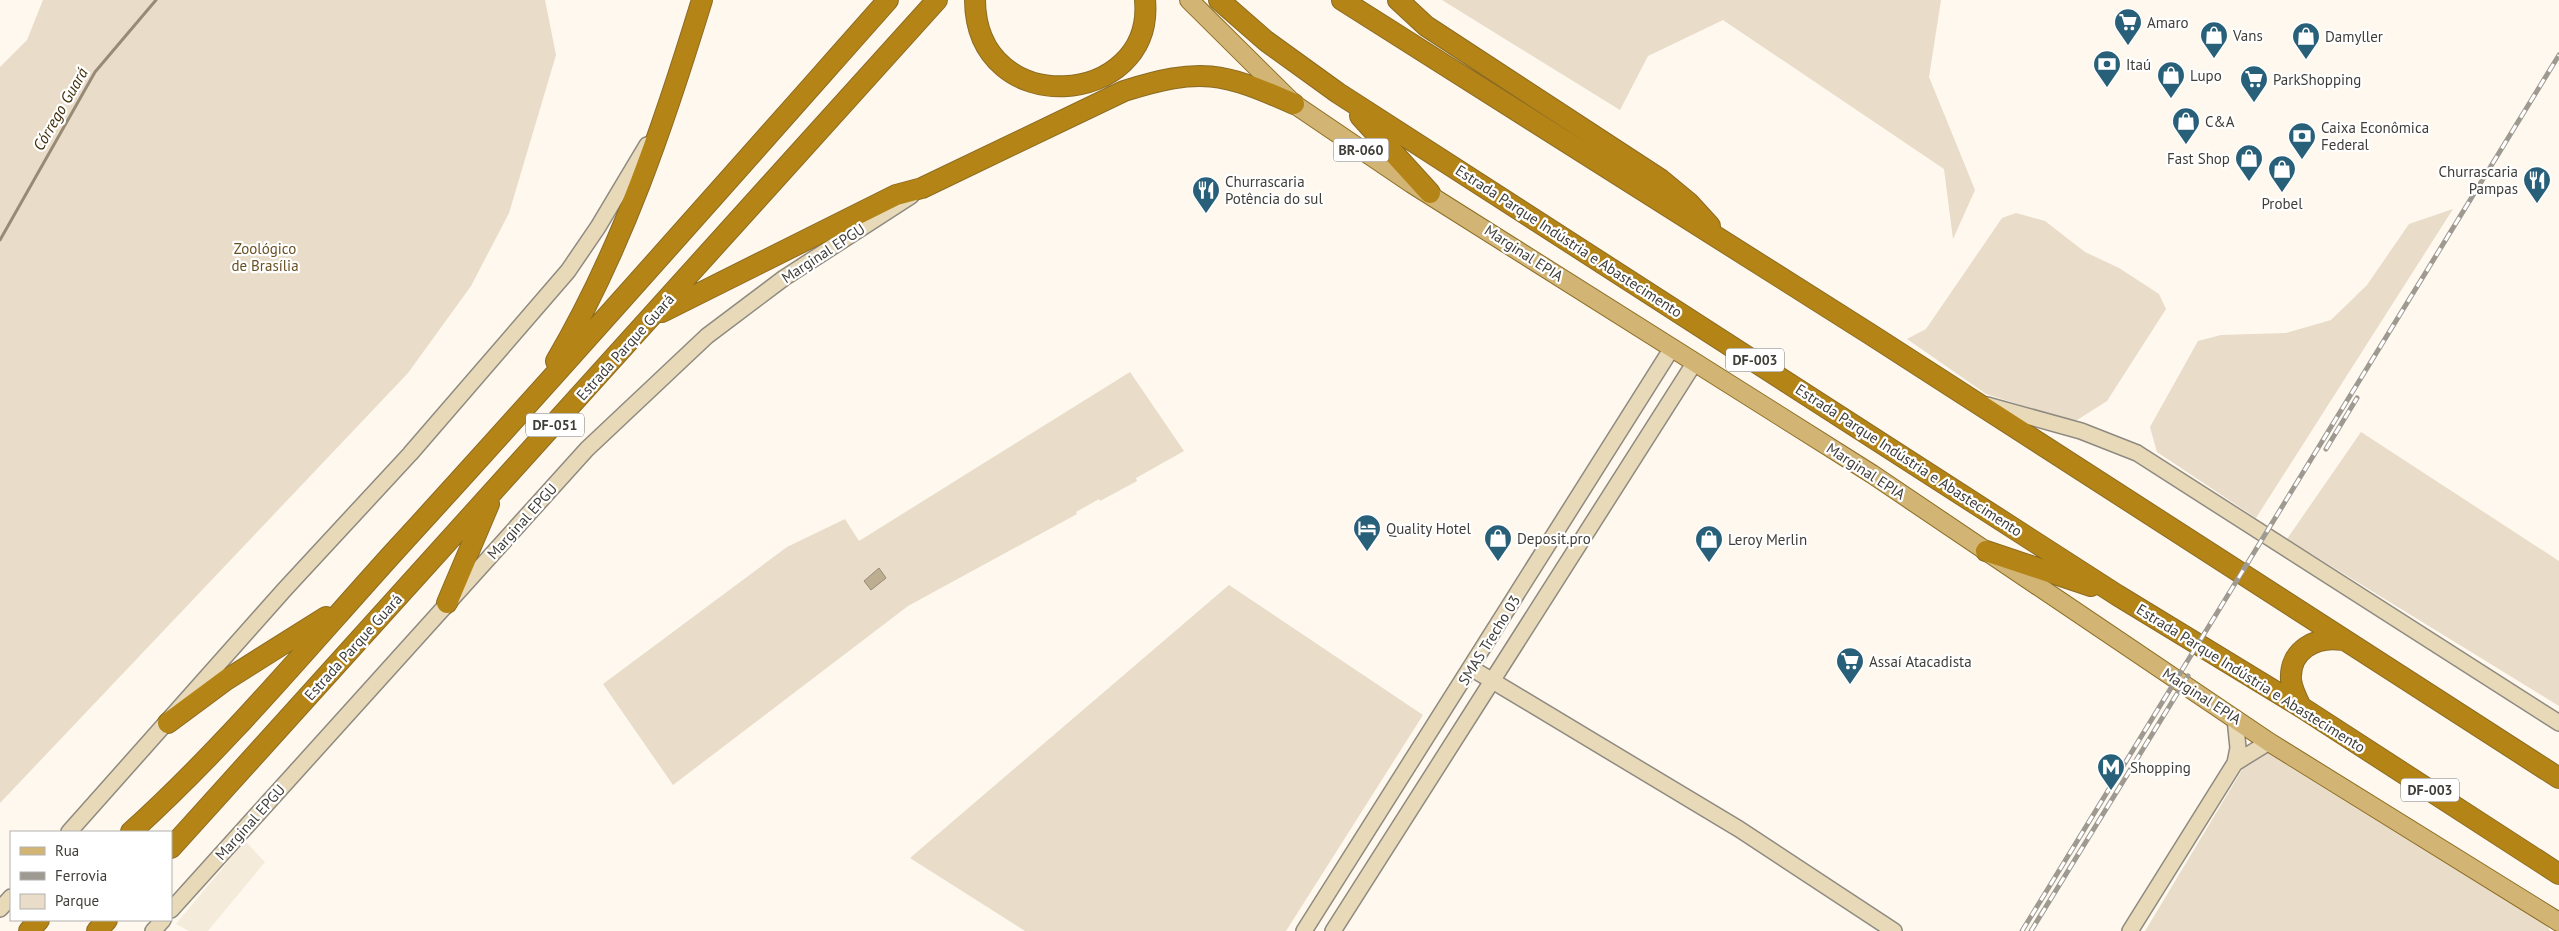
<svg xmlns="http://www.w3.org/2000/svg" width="2559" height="931" font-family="'PT Sans',sans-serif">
  <rect width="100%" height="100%" fill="#fef8ee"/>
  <path fill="#f5ebdb" d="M245 841 265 862 208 931H189L176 924Z"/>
  <path fill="#e9dcc8" d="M43 0H545L556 55 509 213 471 286 408 373 0 803V67L27 40Z
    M1442 0H1941L1929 77 1975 190 1953 239 1944 169 1723 20 1648 56 1620 110Z
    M2453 209 2256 518 2157 452 2150 427 2198 341 2221 335 2286 333 2331 320 2367 285 2409 224Z
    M2016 213 2045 221 2085 252 2119 268 2159 294 2166 309 2107 401 2074 422 1986 394 1907 339 1926 329 2002 218Z
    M1130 372 1184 451 1136 478 1137 481 1100 501 1099 499 1076 512 1077 514 908 606 673 785 603 684 787 547 845 519 859 541Z
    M2361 432 2559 561V706L2287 539Z
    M1229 585 1423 715 1286 931H1025L910 858Z
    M2268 752 2547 925 2550 931H2145L2245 765 2257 754Z"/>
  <path fill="#bdad91" stroke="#978b76" d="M879 568 886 578 871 590 864 581Z"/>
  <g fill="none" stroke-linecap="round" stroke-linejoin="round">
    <path stroke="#978b76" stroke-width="3" d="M0 240 95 72 156 0"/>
    <g stroke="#8f8a80" stroke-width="18">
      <path id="secondary" d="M1987 405 2081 431 2137 453 2559 723
        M1471 668 1739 829 1894 931
        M2235 718 2238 748 2235 763
        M69 832 285 589 410 454 568 271 598 227 647 145
        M0 909 11 897
        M171 910 587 449 707 336 784 278 911 196
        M153 931 163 920
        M1304 931 1672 348
        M1333 931 1695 362
        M2130 931 2235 763 2269 742"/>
    </g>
    <g stroke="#8b6b23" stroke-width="20">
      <path id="primary" d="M1189 0 1294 104 1412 184 1872 474 2269 742 2559 922"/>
    </g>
    <g stroke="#8b6b23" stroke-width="22">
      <path id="highway" d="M975 0C976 122 1155 108 1145 0
        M1219 0 1266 41 1338 93 2117 595 2301 707 2559 874
        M1342 0 1870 334 2559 778
        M1398 0 1426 26 1660 179 1689 203 1710 226
        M1360 116 1430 193
        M662 312 896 195 922 188 1124 91C1201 67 1222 72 1294 104
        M556 361C622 249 664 124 702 0
        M1986 551 2091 586
        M447 603 489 504
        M2301 707C2297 699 2292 689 2291 680 2289 650 2316 636 2342 640
        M168 723 226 680 326 617
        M131 832C226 746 308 647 394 552 561 370 724 185 888 0
        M171 848 937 0
        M29 931 39 920
        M97 931 107 920"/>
    </g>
    <use href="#secondary" stroke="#e8dab9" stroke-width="15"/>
    <use href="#primary" stroke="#d2b574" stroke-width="18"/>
    <use href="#highway" stroke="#b48417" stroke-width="20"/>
    <g stroke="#9e9a92" stroke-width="5">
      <path id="rail" d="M2326 449 2357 398
        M2022 931 2559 55
        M2031 931 2188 676"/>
    </g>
    <use href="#rail" stroke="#fff" stroke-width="3" stroke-dasharray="9" stroke-linecap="butt"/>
  </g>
  <defs>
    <g id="supermarket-pin" transform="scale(1.4375)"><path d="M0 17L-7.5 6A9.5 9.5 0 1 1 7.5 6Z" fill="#28607a" stroke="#fff"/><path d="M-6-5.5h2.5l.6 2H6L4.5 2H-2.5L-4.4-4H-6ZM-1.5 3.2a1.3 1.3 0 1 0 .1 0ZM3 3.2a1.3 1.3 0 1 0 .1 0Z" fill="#fff"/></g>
    <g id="shop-pin" transform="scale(1.4375)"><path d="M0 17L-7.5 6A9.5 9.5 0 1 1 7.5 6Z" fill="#28607a" stroke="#fff"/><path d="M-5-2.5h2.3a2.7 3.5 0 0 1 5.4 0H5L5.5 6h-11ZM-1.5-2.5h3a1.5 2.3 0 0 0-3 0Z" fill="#fff"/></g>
    <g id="bank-pin" transform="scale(1.4375)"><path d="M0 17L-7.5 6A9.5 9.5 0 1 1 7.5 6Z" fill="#28607a" stroke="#fff"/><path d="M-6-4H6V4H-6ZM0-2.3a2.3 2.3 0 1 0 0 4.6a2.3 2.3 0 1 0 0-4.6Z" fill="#fff"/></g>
    <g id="restaurant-pin" transform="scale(1.4375)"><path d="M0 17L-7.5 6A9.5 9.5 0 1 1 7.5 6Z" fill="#28607a" stroke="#fff"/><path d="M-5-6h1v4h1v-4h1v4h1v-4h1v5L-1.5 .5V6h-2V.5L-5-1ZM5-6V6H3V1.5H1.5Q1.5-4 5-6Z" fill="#fff"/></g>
    <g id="hotel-pin" transform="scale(1.4375)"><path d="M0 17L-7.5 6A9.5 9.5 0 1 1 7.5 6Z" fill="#28607a" stroke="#fff"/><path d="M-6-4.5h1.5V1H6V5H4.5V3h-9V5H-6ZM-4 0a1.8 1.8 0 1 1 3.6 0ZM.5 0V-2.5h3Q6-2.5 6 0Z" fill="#fff"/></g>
    <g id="metro-pin" transform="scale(1.4375)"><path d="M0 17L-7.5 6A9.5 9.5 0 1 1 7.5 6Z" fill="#28607a" stroke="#fff"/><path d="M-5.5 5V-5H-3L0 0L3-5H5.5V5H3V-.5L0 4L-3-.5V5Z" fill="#fff"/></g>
  </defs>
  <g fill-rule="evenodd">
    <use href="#supermarket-pin" x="2128" y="22"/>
    <use href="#shop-pin" x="2214" y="35"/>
    <use href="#shop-pin" x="2306" y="36"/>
    <use href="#bank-pin" x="2107" y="64"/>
    <use href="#shop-pin" x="2171" y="75"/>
    <use href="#supermarket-pin" x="2254" y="79"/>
    <use href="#shop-pin" x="2186" y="121"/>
    <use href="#bank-pin" x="2302" y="136"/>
    <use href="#shop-pin" x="2249" y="158"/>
    <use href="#shop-pin" x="2282" y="169"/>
    <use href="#restaurant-pin" x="2537" y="180"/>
    <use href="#restaurant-pin" x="1206" y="190"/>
    <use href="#hotel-pin" x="1367" y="528"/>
    <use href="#shop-pin" x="1498" y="538"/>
    <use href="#shop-pin" x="1709" y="539"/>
    <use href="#supermarket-pin" x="1850" y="661"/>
    <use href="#metro-pin" x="2111" y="767"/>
  </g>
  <g text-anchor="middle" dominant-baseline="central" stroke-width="4.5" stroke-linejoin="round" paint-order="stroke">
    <g fill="#fff" stroke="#797774" stroke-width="1">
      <rect x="1333.5" y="138.5" width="55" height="23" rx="4"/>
      <rect x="1726" y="348.5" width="58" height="23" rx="4"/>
      <rect x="526" y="413.5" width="58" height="23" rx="4"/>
      <rect x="2401" y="778.5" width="58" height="23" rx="4"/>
    </g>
    <g font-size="14" font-weight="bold" fill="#3f3d38">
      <text x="1361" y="150">BR-060</text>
      <text x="1755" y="360">DF-003</text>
      <text x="555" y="425">DF-051</text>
      <text x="2430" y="790">DF-003</text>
    </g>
    <g font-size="15" fill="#3f3d38" stroke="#fff" text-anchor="start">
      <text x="2147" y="22">Amaro</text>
      <text x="2233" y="35">Vans</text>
      <text x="2325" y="36">Damyller</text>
      <text x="2126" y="64">Itaú</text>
      <text x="2190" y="75">Lupo</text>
      <text x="2273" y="79">ParkShopping</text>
      <text x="2205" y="121">C&amp;A</text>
      <text x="2321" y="127">Caixa Econômica<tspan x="2321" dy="17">Federal</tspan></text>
      <text x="2230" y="158" text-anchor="end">Fast Shop</text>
      <text x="2518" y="171" text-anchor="end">Churrascaria<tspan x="2518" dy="17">Pampas</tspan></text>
      <text x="1225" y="181">Churrascaria<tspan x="1225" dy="17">Potência do sul</tspan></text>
      <text x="2282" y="203" text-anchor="middle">Probel</text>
      <text x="1386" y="528">Quality Hotel</text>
      <text x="1517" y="538">Deposit.pro</text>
      <text x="1728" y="539">Leroy Merlin</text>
      <text x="1869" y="661">Assaí Atacadista</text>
      <text x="2130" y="767">Shopping</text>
    </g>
    <g font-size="15" fill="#3f3d38" stroke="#fff">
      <text transform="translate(1569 241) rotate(33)">Estrada Parque Indústria e Abastecimento</text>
      <text transform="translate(823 253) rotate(-33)">Marginal EPGU</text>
      <text transform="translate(1524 253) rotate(33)">Marginal EPIA</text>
      <text transform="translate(625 347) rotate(-48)">Estrada Parque Guará</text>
      <text transform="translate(1909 460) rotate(33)">Estrada Parque Indústria e Abastecimento</text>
      <text transform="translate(1866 471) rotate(33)">Marginal EPIA</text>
      <text transform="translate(522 521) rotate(-48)">Marginal EPGU</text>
      <text transform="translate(1489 640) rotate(-58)">SMAS Trecho 03</text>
      <text transform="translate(353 647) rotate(-48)">Estrada Parque Guará</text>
      <text transform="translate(2251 678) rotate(32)">Estrada Parque Indústria e Abastecimento</text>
      <text transform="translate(2202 696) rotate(33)">Marginal EPIA</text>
      <text transform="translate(250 822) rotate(-48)">Marginal EPGU</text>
    </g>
    <g font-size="15" fill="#695021" stroke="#fff">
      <text x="265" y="248">Zoológico<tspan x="265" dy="17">de Brasília</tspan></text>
    </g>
    <g font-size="16" font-style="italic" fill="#402e09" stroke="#fff">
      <text transform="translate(60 109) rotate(-60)">Córrego Guará</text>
    </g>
  </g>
  <rect x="10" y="831" width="162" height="90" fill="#ffffff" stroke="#b2b1af"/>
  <rect x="20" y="847" width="25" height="8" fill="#d2b574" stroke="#b2b1af"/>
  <text x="55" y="856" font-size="15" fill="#3f3d38">Rua</text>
  <rect x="20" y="872" width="25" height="8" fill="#9e9a92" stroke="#b2b1af"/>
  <text x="55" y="881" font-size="15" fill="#3f3d38">Ferrovia</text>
  <rect x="20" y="894" width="25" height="15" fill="#e9dcc8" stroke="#b2b1af"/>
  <text x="55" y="906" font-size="15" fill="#3f3d38">Parque</text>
</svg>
